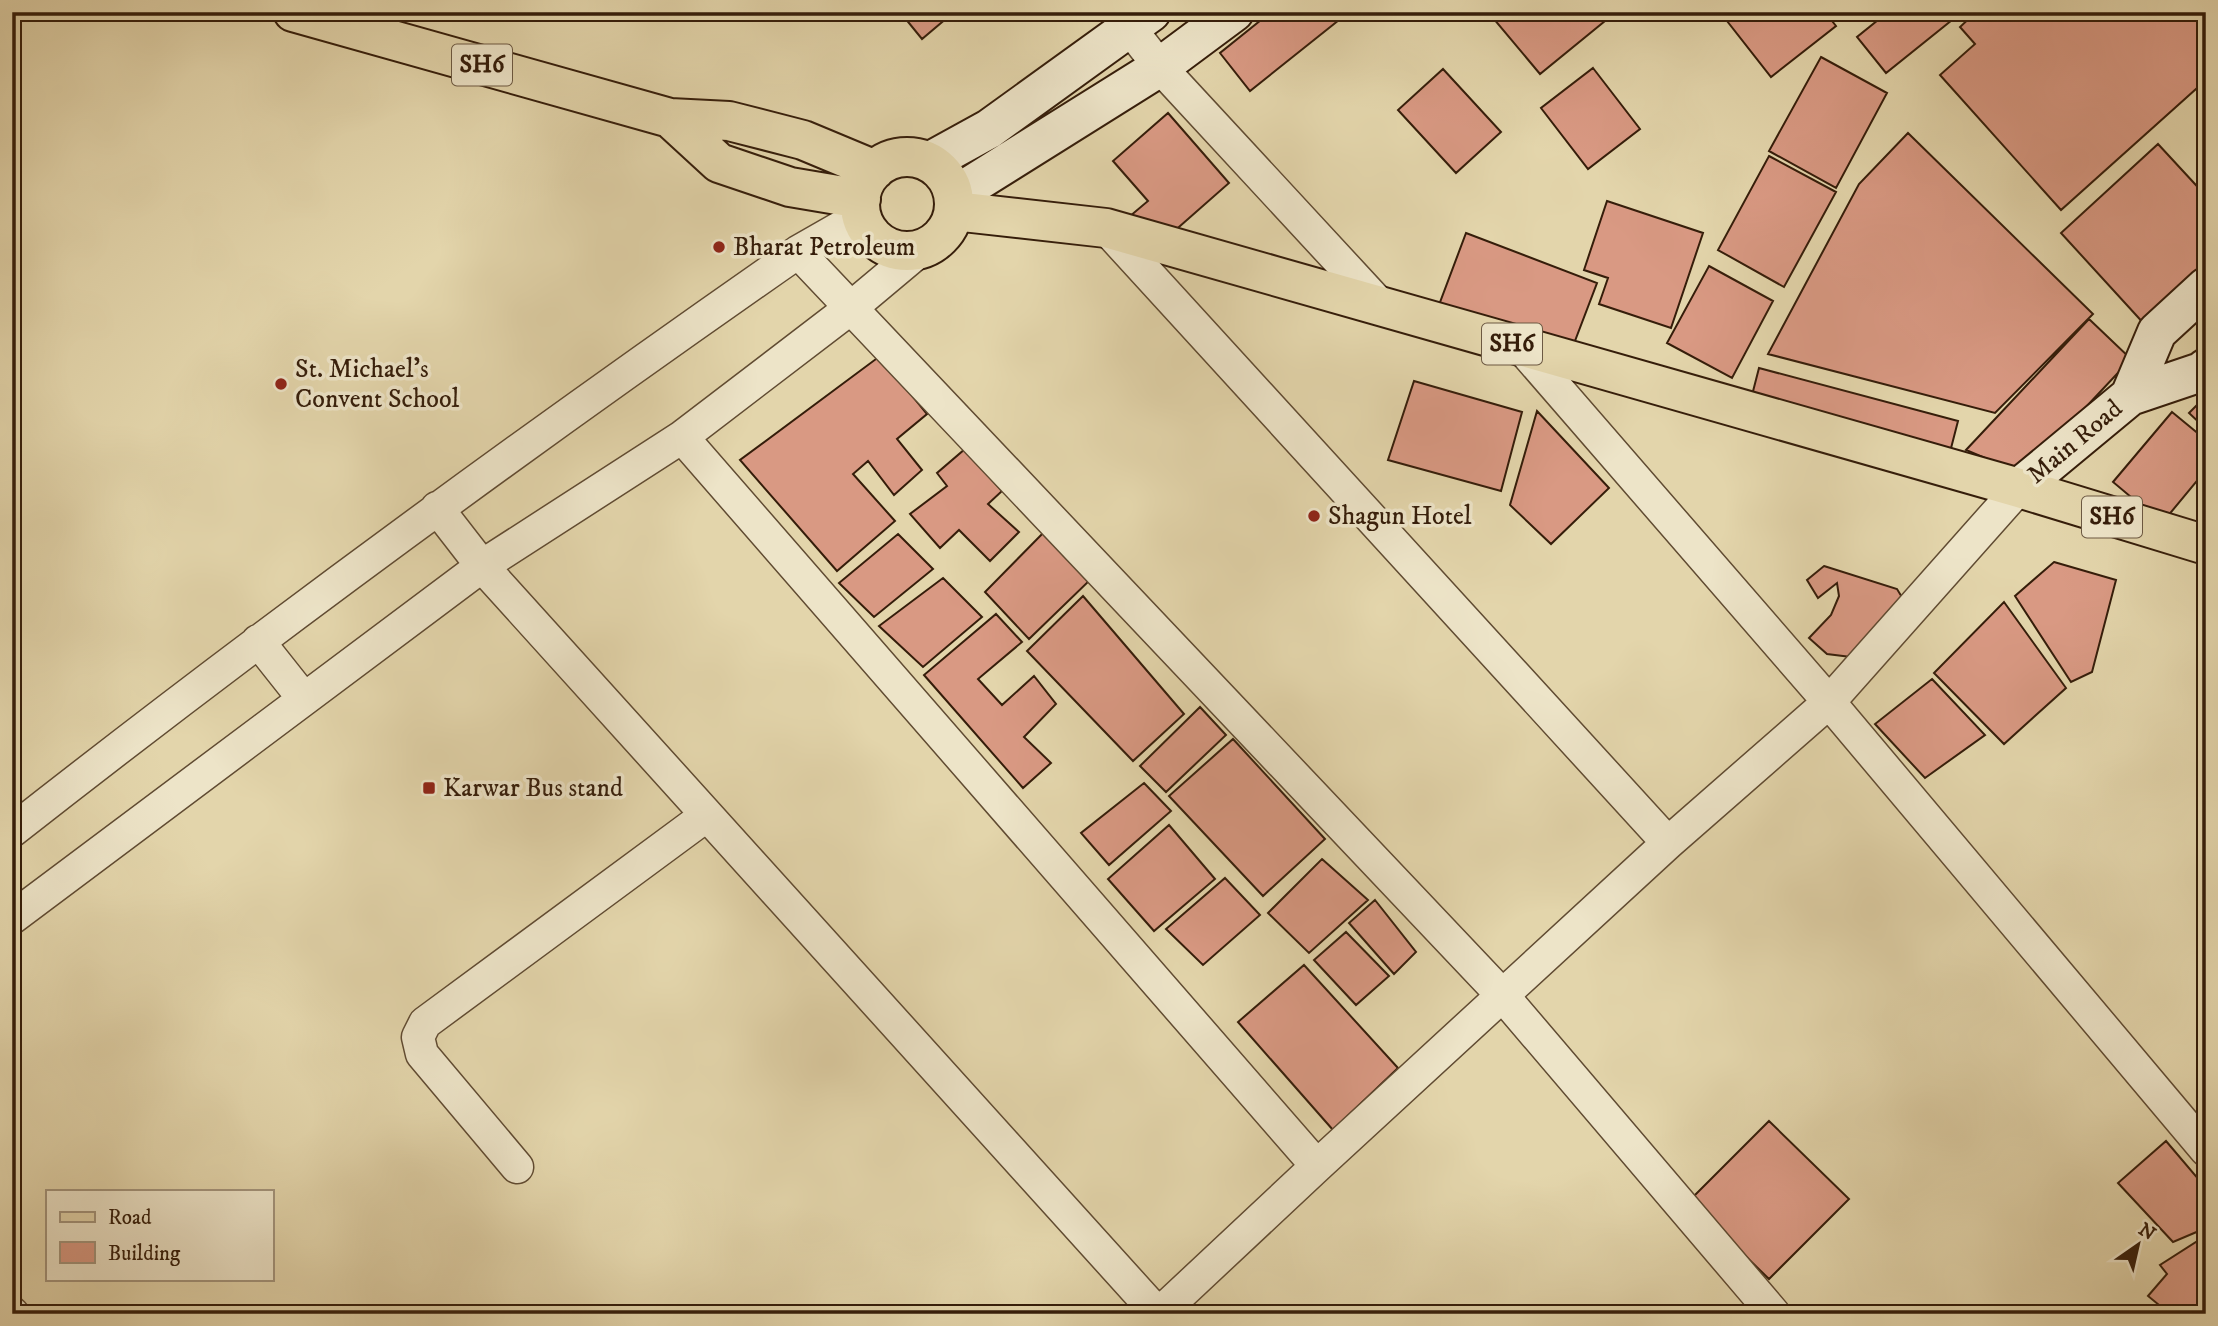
<svg xmlns="http://www.w3.org/2000/svg" width="2218" height="1326" font-family="'IM FELL DW Pica',serif">
  <rect width="100%" height="100%" fill="#e3d5ab"/>
  <filter id="stains"><feTurbulence type="fractalNoise" baseFrequency=".00286" numOctaves="4"/><feColorMatrix values="0 0 0 0 .2 0 0 0 0 .09 0 0 0 0 .02 0 0 0 .5 -.17"/></filter>
  <radialGradient id="worn" r=".72"><stop offset=".6" stop-color="#630" stop-opacity="0"/><stop offset="1" stop-color="#630" stop-opacity=".3"/></radialGradient>
  <path fill="#d99983" stroke="#351d0a" stroke-width="2" d="M900 12H954L922 39Z
    M1271 12H1349L1250 91 1220 53Z
    M1488 12H1616L1540 74Z
    M1720 12H1825L1836 26 1771 77Z
    M1888 12H1962L1886 73 1857 37Z
    M1976 12H2206V80L2061 210 1940 75 1975 44 1960 27Z
    M1821 57 1887 93 1836 188 1769 151Z
    M1593 68 1640 129 1588 169 1541 108Z
    M1443 69 1501 132 1456 173 1398 110Z
    M1168 113 1229 183 1163 241 1123 222 1148 201 1113 161Z
    M1908 133 2093 314 1995 413 1768 354 1859 184Z
    M2158 144 2206 196V274L2147 327 2061 233Z
    M1769 156 1836 192 1784 287 1718 250Z
    M1607 201 1703 233 1671 328 1599 304 1608 278 1584 270Z
    M1466 233 1597 283 1570 354 1439 305Z
    M1709 266 1773 301 1732 378 1667 343Z
    M2089 319 2131 359 2023 474 1966 450Z
    M880 356 927 414 897 439 922 470 894 495 868 461 853 474 895 521 837 571 740 460Z
    M1759 368 1958 421 1949 456 1750 403Z
    M1414 381 1522 412 1501 491 1388 460Z
    M2206 396V429L2189 413Z
    M1537 411 1609 488 1551 544 1510 505Z
    M2172 412 2206 440V470L2162 523 2113 482Z
    M965 449 1002 491 988 504 1019 532 990 561 959 530 940 548 910 514 947 486 937 473Z
    M1048 528 1091 579 1029 639 985 592Z
    M898 534 933 569 874 617 839 583Z
    M2054 562 2116 580 2092 672 2071 682 2015 596Z
    M1824 566 1897 589 1911 612 1867 659 1827 654 1809 638 1831 615 1839 596 1837 583 1818 598 1807 580Z
    M943 578 982 617 923 667 879 626Z
    M1083 596 1184 714 1133 761 1027 651Z
    M2004 602 2066 688 2004 744 1934 673Z
    M996 614 1022 642 978 679 1002 705 1034 676 1056 704 1024 737 1051 763 1023 788 924 675Z
    M1932 679 1985 735 1925 778 1875 724Z
    M1200 707 1226 735 1166 792 1140 766Z
    M1233 739 1325 839 1263 896 1169 796Z
    M1144 783 1171 811 1109 865 1081 833Z
    M1169 825 1215 879 1154 931 1108 879Z
    M1322 859 1368 900 1309 953 1268 913Z
    M1225 878 1260 915 1203 965 1166 929Z
    M1375 900 1416 952 1394 974 1349 923Z
    M1346 932 1389 976 1356 1005 1314 960Z
    M1304 965 1398 1068 1333 1130 1238 1022Z
    M1769 1121 1849 1199 1769 1279 1689 1201Z
    M2166 1141 2206 1188V1228L2173 1242 2118 1183Z
    M2196 1242 2206 1249V1301L2194 1314H2170L2148 1296 2167 1274 2160 1265Z"/>
  <g fill="none" stroke-linecap="round" stroke-linejoin="round">
    <g stroke="#604b32" stroke-width="35">
      <path id="street" d="M1117 12 1160 67 1382 307
        M1106 228 1668 843
        M798 252 1503 996 1774 1314
        M1521 347 1829 702 2206 1150
        M682 437 1317 1166
        M437 508 482 566 1158 1314
        M258 641 304 699
        M12 831C268 630 531 438 798 252L861 216
        M12 918 482 566 682 437 852 307 920 250
        M517 1167 422 1054 418 1037 425 1023 707 815
        M12 1313 13 1314
        M1159 1314 1317 1166 1668 843 1829 702 2019 488"/>
    </g>
    <g stroke="#351d0a" stroke-width="42">
      <path id="secondary" d="M929 162 989 129 1151 12
        M954 196 1160 67 1234 12
        M2130 396 2157 332 2206 287
        M2019 488 2130 396 2201 372 2206 368"/>
    </g>
    <g stroke="#351d0a" stroke-width="42">
      <path id="primary" d="M293 12 670 118 729 121 803 140 875 170
        M670 118 719 163 790 187 861 199
        M860 204a47 47 0 1 1 94 0a47 47 0 1 1-94 0Z
        M954 211 1106 228 2019 488 2206 545"/>
    </g>
    <use href="#street" stroke="#ede4c8" stroke-width="32"/>
    <use href="#secondary" stroke="#ede4c8" stroke-width="38"/>
    <use href="#primary" stroke="#e3d5ab" stroke-width="38"/>
  </g>
  <g fill="#8f2418" stroke="#ede4c8" stroke-width="2.5">
    <circle cx="719" cy="247" r="7"/>
    <circle cx="281" cy="384" r="7"/>
    <circle cx="1314" cy="516" r="7"/>
    <rect x="422" y="781" width="14" height="14" rx="3.5"/>
  </g>
  <g text-anchor="middle" dominant-baseline="central" stroke-width="7" stroke-linejoin="round" paint-order="stroke">
    <g fill="#ede4c8" stroke="#6c5943" stroke-width="2">
      <rect x="452" y="44.5" width="60" height="41" rx="5"/>
      <rect x="1482" y="323.5" width="60" height="41" rx="5"/>
      <rect x="2082" y="496.5" width="60" height="41" rx="5"/>
    </g>
    <g font-size="24" font-weight="bold" fill="#351d0a">
      <text x="482" y="65">SH6</text>
      <text x="1512" y="344">SH6</text>
      <text x="2112" y="517">SH6</text>
    </g>
    <g font-size="26" fill="#351d0a" stroke="#ede4c8" text-anchor="start">
      <text x="733" y="247">Bharat Petroleum</text>
      <text x="295" y="369">St. Michael's<tspan x="295" dy="30">Convent School</tspan></text>
      <text x="1328" y="516">Shagun Hotel</text>
      <text x="443" y="788">Karwar Bus stand</text>
    </g>
    <g font-size="26" fill="#351d0a" stroke="#ede4c8">
      <text transform="translate(2075 442) rotate(-40)">Main Road</text>
    </g>
  </g>
  <rect width="2218" height="1326" fill="none" stroke="#e3d5ab" stroke-width="42"/>
  <rect x="14" y="14" width="2190" height="1298" fill="none" stroke="#351d0a" stroke-width="3.5"/>
  <rect x="21" y="21" width="2176" height="1284" fill="none" stroke="#351d0a" stroke-width="2"/>
  <rect x="46" y="1190" width="228" height="91" fill="#ede4c8" stroke="#a3947c" stroke-width="2"/>
  <rect x="60" y="1212" width="35" height="10" fill="#e3d5ab" stroke="#a3947c" stroke-width="2"/>
  <text x="108" y="1224" font-size="21" fill="#351d0a">Road</text>
  <rect x="60" y="1242" width="35" height="21" fill="#d99983" stroke="#a3947c" stroke-width="2"/>
  <text x="108" y="1260" font-size="21" fill="#351d0a">Building</text>
  <g transform="translate(2138 1245) rotate(34)" stroke="#ede4c8" stroke-width="5" paint-order="stroke">
  <path d="M0-5L12 26L0 18L-12 26Z" fill="#351d0a"/>
  <text y="-10" font-size="19" font-weight="bold" text-anchor="middle" fill="#351d0a">N</text>
  </g>
  <rect width="100%" height="100%" filter="url(#stains)"/>
  <rect width="100%" height="100%" fill="url(#worn)"/>
</svg>
